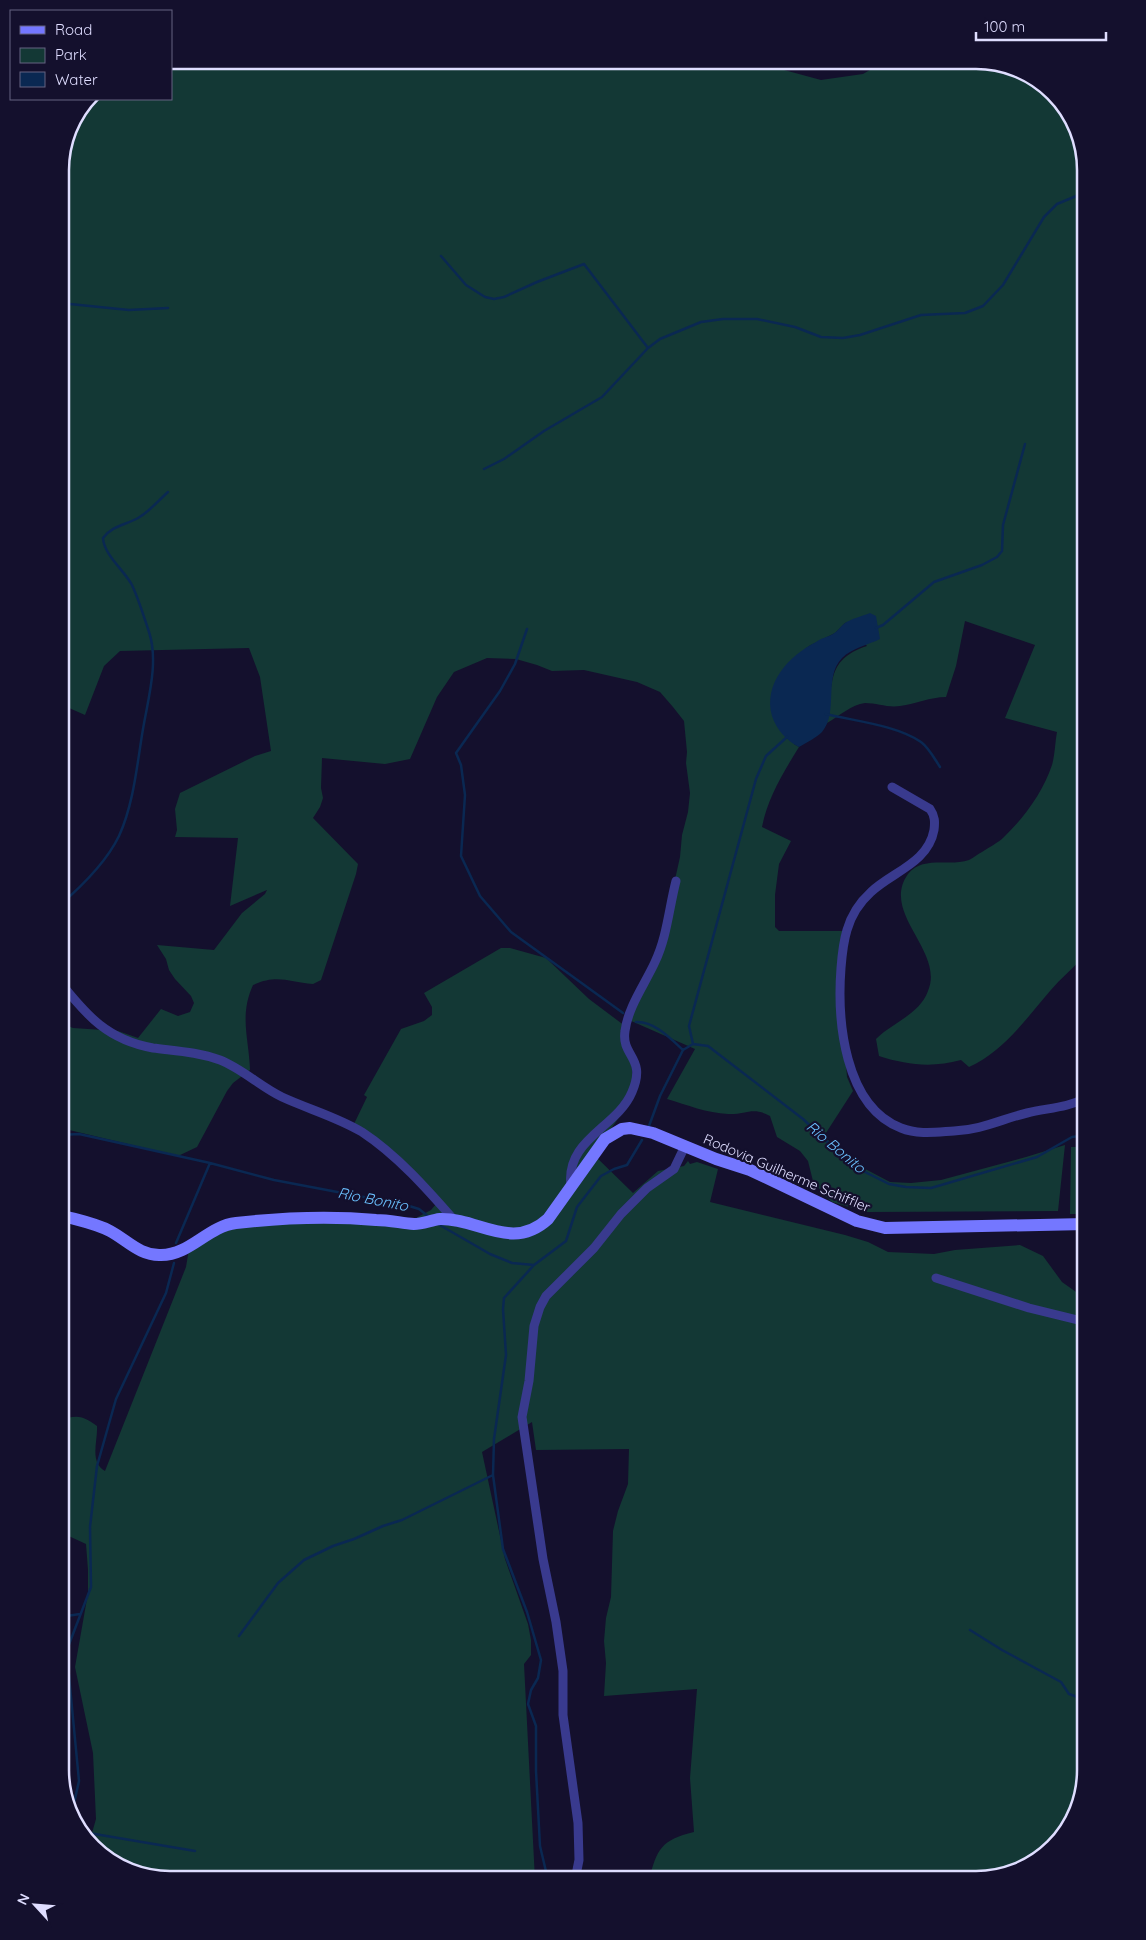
<svg xmlns="http://www.w3.org/2000/svg" width="1146" height="1940" font-family="Quicksand,sans-serif">
  <rect width="100%" height="100%" fill="#14102d"/>
  <path fill="#133835" d="M171 60H747L821 80 863 74 887 60H984L1038 79 1075 121 1086 170V955C1074 967 1061 978 1050 991 1025 1020 1004 1051 969 1067L961 1060C932 1068 907 1065 879 1056L876 1039C893 1022 919 1015 928 991 945 951 880 913 908 874 923 855 950 867 969 860 973 858 978 854 982 852 989 847 998 843 1004 837 1024 818 1043 792 1052 765 1055 755 1055 743 1057 732L1005 718 1035 645 965 621 956 666 946 697C930 697 916 704 900 706 888 708 877 703 865 703 852 704 838 717 827 723 834 686 824 660 867 646L848 622 845 623 835 633 809 646 794 658V744L799 747C783 773 768 797 762 827L791 841 779 864 775 895V927L779 931H845L840 986 847 1077 853 1091 824 1136 850 1161 890 1182 911 1183 941 1180 1026 1157 1065 1145 1058 1211 866 1212 832 1202 824 1195 813 1181 808 1161 800 1151 777 1137 770 1116C753 1106 745 1115 728 1114 707 1113 687 1105 667 1099L695 1049 629 1020 653 959 668 911 680 857 682 835 688 812 690 793 686 763 687 752 684 721 673 707 660 692 637 682 584 670 552 671 537 665 516 659 487 658 454 672 437 697 410 759 385 764 322 758 321 788 323 798 320 807 313 818 358 864 356 874 321 980 313 984C289 982 277 974 253 985 239 1016 249 1038 250 1070L233 1083 227 1091 197 1147 178 1156 65 1129 60 1131V1023L73 1028 118 1031 138 1038 161 1009 178 1016 190 1012 194 1003 191 996 175 979 169 970 166 959 157 945 214 950 242 913 265 894 267 890 230 906 238 838 175 837 177 830 175 809 180 793 255 756 271 751 260 677 249 648 120 651 104 666 85 715 60 704V163L71 121 87 99H171Z
    M501 948H510L546 958 589 999 625 1026C631 1053 639 1088 622 1113 613 1127 602 1140 592 1153L633 1193 658 1171 684 1166 688 1161 690 1164 697 1162 718 1169 710 1202 845 1235 868 1242 888 1252 934 1254 955 1250 1020 1245 1043 1256 1062 1282 1086 1299V1771L1068 1831 1025 1869 976 1880H649C657 1849 661 1840 694 1832L690 1778 697 1689 604 1696 606 1663 604 1641 606 1618 611 1597 613 1531 618 1511 628 1484 629 1449 536 1450 532 1422 482 1452 505 1559 528 1624 531 1640V1655L524 1664 535 1880H163L109 1862 90 1840 96 1819 93 1753 75 1667 88 1593V1570L86 1544 60 1532V1420C77 1415 82 1415 97 1426 98 1441 89 1462 105 1471L186 1267 189 1249 228 1227 369 1218H416L431 1210 436 1204 433 1199 354 1124 367 1097 364 1095 401 1029 424 1021 432 1015V1007L424 993Z
    M1071 1147H1086V1214H1070Z"/>
  <path fill="#0a2852" d="M870 613 876 616 880 639C868 645 852 648 842 658 823 678 839 712 822 732 816 738 806 743 799 747 787 741 776 729 772 716 763 683 789 656 816 642 821 638 828 637 833 634 838 631 841 626 845 623 851 619 862 616 870 613Z"/>
  <g fill="none" stroke-linecap="round" stroke-linejoin="round">
    <path stroke="#0a2852" stroke-width="2.5" d="M441 256 466 285 485 297 494 299 504 297 537 282 584 264 648 348
      M60 303 129 310 168 308
      M484 469 504 459 544 431 602 397 648 348 660 339 701 322 723 319H757L795 327 821 337 843 338 860 335 921 315 965 313 983 306 1003 285 1044 217 1057 204 1086 192
      M876 628 883 625 934 582 982 565 997 557 1002 551 1003 525 1025 444
      M527 629 515 664 500 691 456 753 461 765 465 795 461 856 480 896 511 932 623 1013
      M826 714C854 721 896 725 921 742 929 748 934 758 940 767
      M60 905C82 886 106 863 119 836 134 803 137 764 143 729 148 699 159 662 149 632 144 617 139 600 132 585 124 570 104 555 103 538 112 526 125 525 138 518 149 512 158 501 168 492
      M636 1022C654 1021 670 1038 683 1050
      M693 1044 689 1026 756 779 766 756 787 737
      M649 1126 660 1096 683 1050 693 1044 708 1046 803 1119 842 1156 865 1172 889 1184 906 1187 931 1188 1037 1157 1072 1137 1086 1135
      M60 1135 79 1134 210 1163 274 1180 406 1205 419 1209 429 1217
      M438 1224 490 1254 512 1263 534 1265
      M176 1243 210 1163
      M60 1617 80 1614
      M970 1630 1002 1650 1061 1682 1069 1694 1086 1700
      M239 1636 278 1583 304 1560 333 1546 354 1539 383 1526 402 1520 493 1475
      M71 1817 79 1781 67 1655 68 1647 91 1587 90 1527 97 1466 116 1399 166 1293 174 1263
      M83 1832 195 1851
      M548 1880 540 1846 536 1771V1726L528 1704 531 1690 538 1678 541 1660 527 1612 503 1549 493 1475 494 1439 506 1355 503 1309 504 1298 534 1265 566 1241 577 1207 601 1176 614 1169 627 1165 642 1140"/>
    <path stroke="#393a8e" stroke-width="9" d="M892 787 930 809C935 816 935 822 934 830 928 863 892 872 871 892 860 902 851 916 847 930 843 943 842 955 841 968 837 1020 844 1106 901 1128 918 1135 937 1132 954 1131 981 1130 1002 1119 1027 1113 1047 1108 1067 1108 1086 1098
      M60 982C87 1016 108 1040 153 1048 176 1051 198 1052 220 1060 241 1068 261 1087 282 1097 308 1109 337 1117 362 1132 397 1155 427 1189 455 1221
      M571 1186C565 1139 617 1128 632 1092 647 1057 621 1057 625 1031 628 1007 645 984 655 962 667 937 669 908 676 881
      M936 1278 1029 1308 1086 1322
      M575 1880 579 1860 578 1823 563 1715V1671L556 1622 543 1559 522 1417 529 1381 534 1326 540 1307 546 1296 594 1248 621 1214 647 1188 674 1169 685 1146"/>
    <path stroke="#7477ff" stroke-width="12" d="M60 1215C77 1220 95 1223 110 1231 127 1240 140 1256 161 1255 190 1255 208 1226 236 1223 280 1218 332 1216 376 1220 389 1220 401 1223 414 1224 423 1224 431 1220 440 1219 479 1218 512 1252 548 1219L605 1139 622 1129 630 1128 653 1133 716 1159 750 1170 857 1221 885 1228 1086 1224"/>
  </g>
  <g text-anchor="middle" dominant-baseline="central" stroke-width="4.5" stroke-linejoin="round" paint-order="stroke">
    <g font-size="14" fill="#dfddff" stroke="#14102d">
      <text transform="translate(787 1173) rotate(23)">Rodovia Guilherme Schiffler</text>
    </g>
    <g font-size="15" font-style="italic" fill="#6bc1ff" stroke="#14102d">
      <text transform="translate(836 1147) rotate(40)">Rio Bonito</text>
      <text transform="translate(373 1199) rotate(11)">Rio Bonito</text>
    </g>
  </g>
  <path d="M0 0H1146V1940H0ZM170 69H976A101 101 0 0 1 1077 170V1770A101 101 0 0 1 976 1871H170A101 101 0 0 1 69 1770V170A101 101 0 0 1 170 69Z" fill="#14102d" fill-rule="evenodd"/>
  <path fill="none" stroke="#dfddff" stroke-width="2.5" d="M170 69H976A101 101 0 0 1 1077 170V1770A101 101 0 0 1 976 1871H170A101 101 0 0 1 69 1770V170A101 101 0 0 1 170 69Z"/>
  <rect x="10" y="10" width="162" height="90" fill="#14102d" stroke="#656281"/>
  <rect x="20" y="26" width="25" height="8" fill="#7477ff" stroke="#656281"/>
  <text x="55" y="35" font-size="15" fill="#dfddff">Road</text>
  <rect x="20" y="48" width="25" height="15" fill="#133835" stroke="#656281"/>
  <text x="55" y="60" font-size="15" fill="#dfddff">Park</text>
  <rect x="20" y="72" width="25" height="15" fill="#0a2852" stroke="#656281"/>
  <text x="55" y="85" font-size="15" fill="#dfddff">Water</text>
  <g transform="translate(35 1905) rotate(296)" stroke="#14102d" stroke-width="4" paint-order="stroke">
  <path d="M0-4L9 19L0 12L-9 19Z" fill="#dfddff"/>
  <text y="-8" font-size="14" font-weight="bold" text-anchor="middle" fill="#dfddff">N</text>
  </g>
  <path d="M976 32v8h130v-8" fill="none" stroke="#dfddff" stroke-width="2.5"/>
  <text x="984" y="32" font-size="15" fill="#dfddff" stroke="#14102d" stroke-width="4" paint-order="stroke">100 m</text>
</svg>
